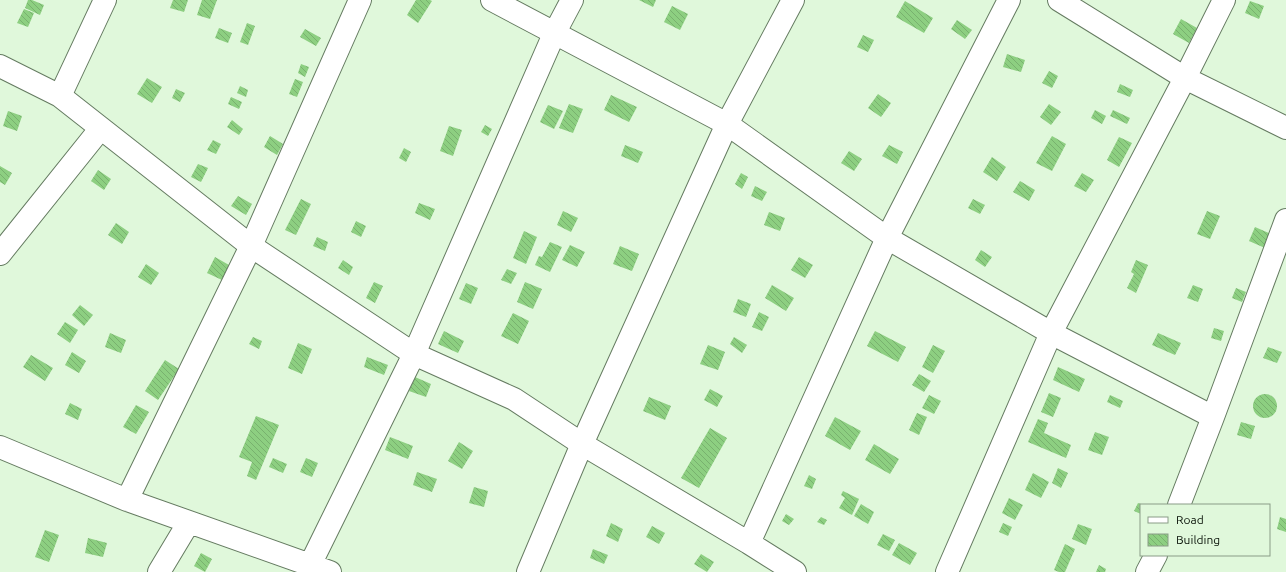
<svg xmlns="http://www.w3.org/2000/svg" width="1286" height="572" font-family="Ubuntu,sans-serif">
  <defs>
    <pattern id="building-back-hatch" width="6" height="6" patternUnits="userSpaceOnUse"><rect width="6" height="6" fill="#8dcf81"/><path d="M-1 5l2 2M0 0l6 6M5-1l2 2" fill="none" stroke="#78b16e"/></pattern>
  </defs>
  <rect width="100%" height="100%" fill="#e0f8db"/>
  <path fill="url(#building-back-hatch)" d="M28 0H32L44 5 40 15 25 8Z
    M173 0H188L184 12 170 8Z
    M202 0H217L210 19 197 15Z
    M416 0H430L432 1 418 23 407 15Z
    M639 0H656L653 7Z
    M905 1 933 18 924 33 896 17Z
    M1250 1 1264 6 1259 19 1245 13Z
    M672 6 688 14 680 30 664 22Z
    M24 9 34 13 28 27 17 23Z
    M1181 19 1197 28 1189 43 1173 34Z
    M957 20 972 30 965 39 951 29Z
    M247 23 255 26 248 45 240 42Z
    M219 28 232 33 228 43 215 38Z
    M305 29 321 38 316 46 300 37Z
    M863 35 874 40 868 52 857 47Z
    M1007 54 1025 60 1021 72 1003 67Z
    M301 64 309 67 305 77 298 73Z
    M1049 71 1058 76 1052 88 1042 83Z
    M147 78 162 87 152 103 137 94Z
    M295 79 303 82 297 97 289 94Z
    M1120 84 1133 90 1130 97 1117 92Z
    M240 86 248 90 246 97 237 93Z
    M176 89 185 93 180 102 172 98Z
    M878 94 891 103 881 117 868 108Z
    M611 95 637 107 629 122 604 110Z
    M231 97 242 102 239 109 228 104Z
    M569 104 583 109 573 133 559 128Z
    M1049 104 1061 112 1051 125 1040 117Z
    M548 105 563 111 554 129 540 122Z
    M1095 110 1106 116 1102 124 1091 118Z
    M1113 110 1130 118 1127 124 1110 116Z
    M8 111 22 116 17 131 3 126Z
    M232 120 243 129 239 135 227 127Z
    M485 125 492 129 488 136 481 132Z
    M449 126 462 130 453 156 440 151Z
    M270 136 283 144 277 155 264 147Z
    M1052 136 1066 144 1052 171 1036 163Z
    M1119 137 1132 143 1119 167 1107 160Z
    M213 140 221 144 216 154 207 150Z
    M625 145 643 152 638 163 621 156Z
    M889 145 903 152 897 164 882 156Z
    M404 148 411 152 406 162 399 158Z
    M849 151 862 159 854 171 841 163Z
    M992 157 1006 167 997 181 983 172Z
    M198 164 208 168 201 182 191 177Z
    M0 166 12 173 5 185 0 182Z
    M98 170 111 179 104 190 91 181Z
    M741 173 748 177 742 189 735 184Z
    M1082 173 1094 180 1086 192 1074 186Z
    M1020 181 1035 190 1029 201 1013 192Z
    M755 186 767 192 762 201 751 196Z
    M238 196 252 204 246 215 231 206Z
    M301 199 311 204 296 235 285 230Z
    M973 199 985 205 980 214 968 208Z
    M419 203 435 209 430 220 415 213Z
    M563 211 578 218 571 232 557 225Z
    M1207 211 1220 216 1210 239 1197 234Z
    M769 212 785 218 780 231 764 225Z
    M356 221 366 226 361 237 351 232Z
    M116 223 129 232 122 244 108 235Z
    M1255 227 1271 234 1265 248 1249 241Z
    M524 231 537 237 526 264 513 258Z
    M317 237 328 242 325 251 313 246Z
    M550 242 562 247 550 272 535 265 539 256 542 257Z
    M570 245 585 252 577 267 562 260Z
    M620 246 639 254 632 271 613 264Z
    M981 250 992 257 985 267 975 260Z
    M215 257 229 265 222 280 207 273Z
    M799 257 813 265 805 278 791 270Z
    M343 260 353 267 349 275 338 268Z
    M1136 260 1148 265 1136 293 1127 288 1134 274 1131 272Z
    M146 264 159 273 151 285 138 277Z
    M507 269 517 273 511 284 501 280Z
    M374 282 383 286 375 303 366 298Z
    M525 282 542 289 533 309 517 302Z
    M466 283 478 288 471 304 459 299Z
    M772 285 794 298 786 311 765 298Z
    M1193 285 1203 289 1198 302 1187 298Z
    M1236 288 1246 292 1242 302 1232 298Z
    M738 299 751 304 746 317 733 312Z
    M80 305 93 315 84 326 72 315Z
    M759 312 769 317 762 331 752 327Z
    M513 313 529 321 518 344 501 336Z
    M65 322 78 330 70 343 57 334Z
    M1214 328 1224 331 1221 341 1211 338Z
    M444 331 464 341 458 353 438 344Z
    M875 331 906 347 898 362 867 346Z
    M110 333 126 340 121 353 105 347Z
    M1158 333 1181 343 1175 355 1152 345Z
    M253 337 262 341 259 349 249 344Z
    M734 337 747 345 742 353 730 344Z
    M298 343 312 349 302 374 288 368Z
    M708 345 725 352 718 370 700 364Z
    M933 345 945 351 933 373 922 367Z
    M1268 347 1282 352 1277 363 1263 358Z
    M72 352 86 361 79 373 65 365Z
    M31 355 53 368 45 381 23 367Z
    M367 357 388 365 384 375 364 367Z
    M165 360 179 369 158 400 145 391Z
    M1058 367 1085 379 1079 392 1053 380Z
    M919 374 931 381 924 392 912 385Z
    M415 377 431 384 426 397 409 391Z
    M710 389 723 396 717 407 704 400Z
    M1049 393 1061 398 1053 417 1041 412Z
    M1253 406a12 12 0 1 1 24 0a12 12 0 1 1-24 0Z
    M929 395 941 401 934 414 922 408Z
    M1110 395 1123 401 1120 408 1107 402Z
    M649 397 671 406 665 420 643 411Z
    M70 403 82 409 78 420 65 414Z
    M136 405 149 412 136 434 123 427Z
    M917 413 927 417 919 435 909 430Z
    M256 416 279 425 256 480 247 476 252 462 239 457Z
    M835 417 861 431 850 450 825 436Z
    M1038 419 1048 423 1044 433 1071 445 1066 458 1028 442Z
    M1241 422 1255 426 1251 439 1237 435Z
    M710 428 727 438 699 488 681 478Z
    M1095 432 1109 437 1102 455 1088 450Z
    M390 437 413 446 408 459 385 450Z
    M459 442 473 451 462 469 448 461Z
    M874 444 899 459 890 474 865 460Z
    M273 458 287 464 283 473 269 467Z
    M306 458 318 463 312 477 300 472Z
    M1058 468 1068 473 1061 488 1052 483Z
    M417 472 437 479 432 492 413 485Z
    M1033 473 1049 482 1041 498 1025 490Z
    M809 475 816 479 812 489 804 486Z
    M474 487 488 491 484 507 469 503Z
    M843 491 859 499 852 515 839 508 845 498 841 495Z
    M1009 498 1023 505 1015 520 1002 513Z
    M1138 503 1141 504V514L1134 511Z
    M861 504 874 512 868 524 854 516Z
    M786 514 794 519 789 525 782 521Z
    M821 517 827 520 824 525 817 522Z
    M1280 517 1286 519V532L1277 529Z
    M611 523 623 529 618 542 606 536Z
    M1003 523 1012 527 1008 536 999 532Z
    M1078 524 1092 529 1086 545 1072 539Z
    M652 526 665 533 659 544 646 537Z
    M45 530 59 535 49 562 35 557Z
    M883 534 895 540 889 551 877 545Z
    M88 538 107 543 103 557 85 553Z
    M899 543 917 553 910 565 892 555Z
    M1065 544 1075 549 1065 572H1059L1054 570Z
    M593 549 608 555 604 564 590 558Z
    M201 553 212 559 205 572 194 566Z
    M701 554 714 562 707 572 694 564Z
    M1099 565 1106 569 1105 572H1096Z"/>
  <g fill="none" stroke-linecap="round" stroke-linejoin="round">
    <g stroke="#657b61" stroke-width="24">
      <path id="street" d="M492 0 727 124 887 238 1051 333 1213 417
        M1059 0 1185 78 1286 128
        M0 66 60 96 251 246 414 354 514 399 582 444 749 543 795 572
        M60 96 105 0
        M0 254 101 128
        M0 447 127 500 330 572
        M127 500 251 246 360 0
        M1179 505 1213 417 1286 220
        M749 543 887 238 1009 0
        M310 565 414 354 554 34 572 0
        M159 572 189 522
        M528 572 582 444 727 124 793 0
        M947 572 1051 333 1185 78 1224 0
        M1147 572 1156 555"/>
    </g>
    <use href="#street" stroke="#fff" stroke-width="22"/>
  </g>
  <rect x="1140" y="504" width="130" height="52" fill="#e0f8db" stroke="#8a9c87"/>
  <rect x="1148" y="517" width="20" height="6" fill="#ffffff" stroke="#8a9c87"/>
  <text x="1176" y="524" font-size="12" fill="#0a1309">Road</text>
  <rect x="1148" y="534" width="20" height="12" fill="url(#building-back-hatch)" stroke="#8a9c87"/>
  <text x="1176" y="544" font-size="12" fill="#0a1309">Building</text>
</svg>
